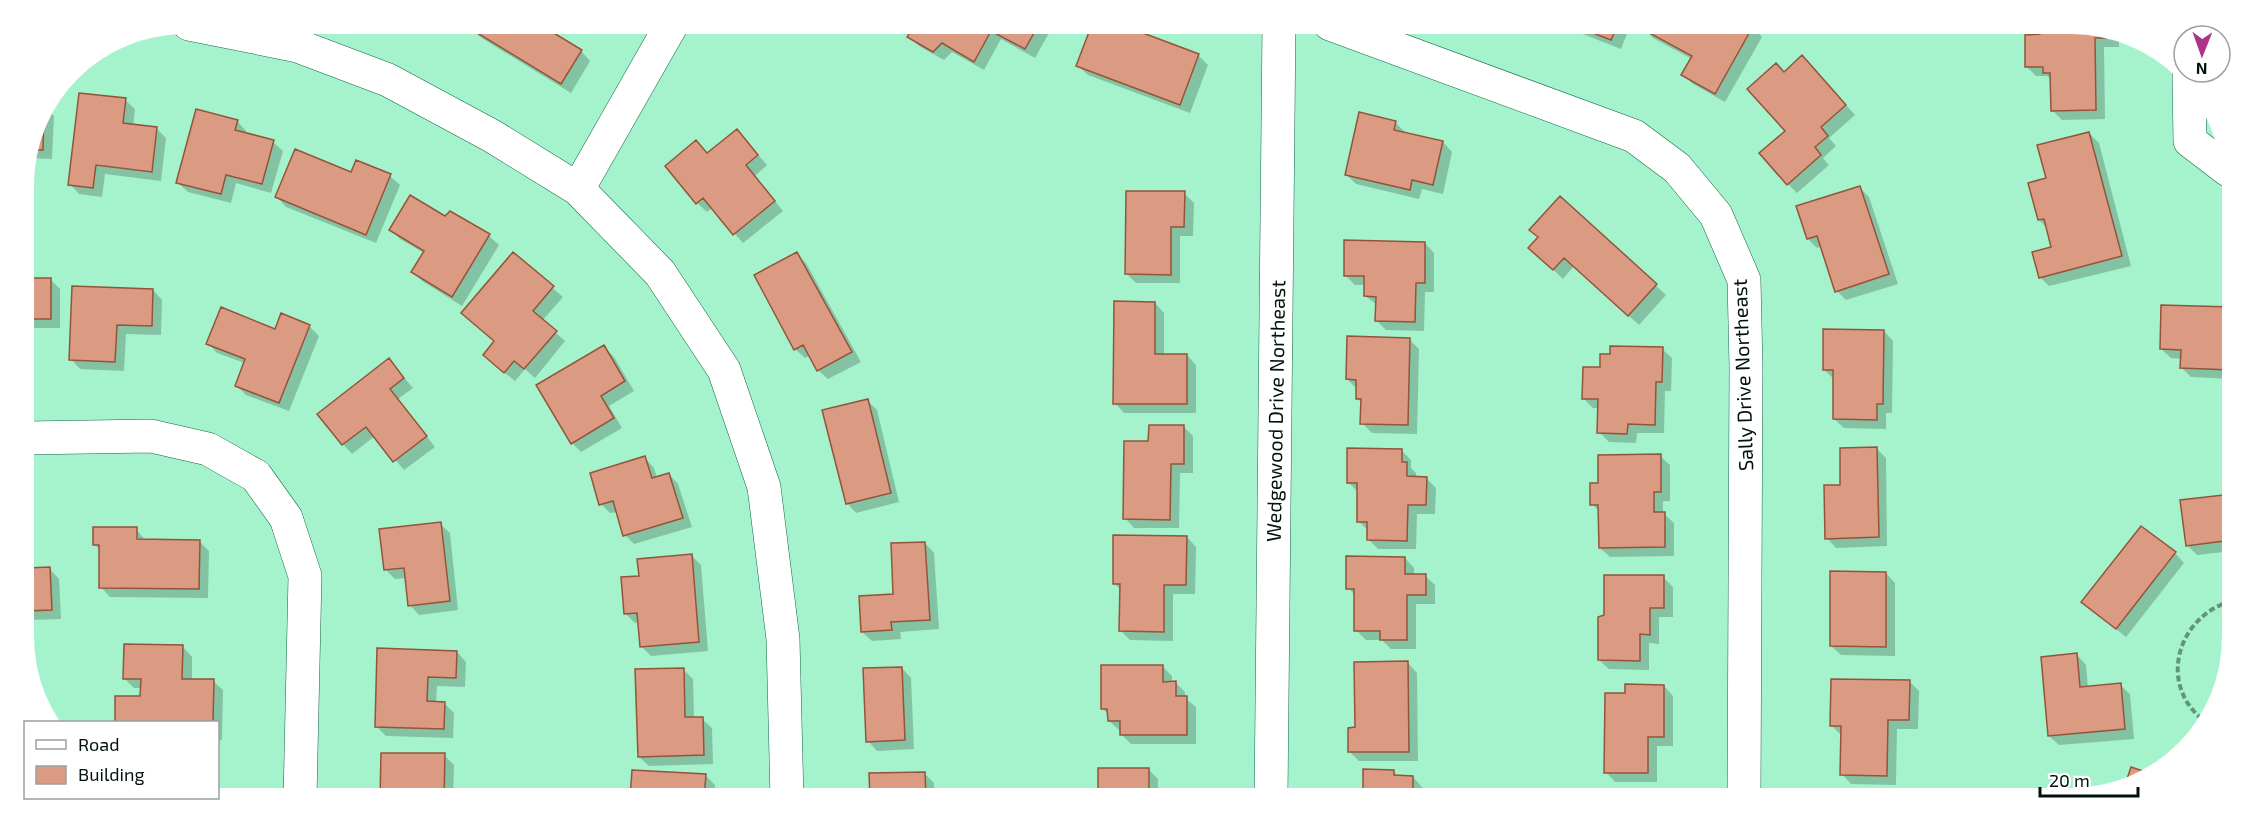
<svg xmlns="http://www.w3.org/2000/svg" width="2256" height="823" font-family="'Exo 2',sans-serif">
  <rect width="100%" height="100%" fill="#a5f3cd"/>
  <path fill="#0003" d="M436 24H447L446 28Z
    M473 24H536L581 51 590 61 571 93 480 37 471 27Z
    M916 24H1054L1035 58 1001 39 984 70 952 52 944 60 919 46 909 37Z
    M1557 24H1631L1621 49Z
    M1646 24H1750L1762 37 1725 102 1693 84 1683 75 1692 59 1653 38 1644 29Z
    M2042 24H2071L2119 32V47H2104L2105 119 2062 120 2052 110V80L2047 76H2036L2026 66 2042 36Z
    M1117 35 1198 55 1208 65 1190 113 1088 75 1078 66Z
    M1812 67 1855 115 1829 138 1836 146 1823 158 1829 165 1797 193 1788 184 1784 73Z
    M125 100 135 109 133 126 157 129 166 138 161 181 105 174 102 197 79 194 70 184Z
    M45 108 54 116 52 159 29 158 41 114Z
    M237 121 246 131 245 135 273 142 283 151 271 193 236 183 231 203 188 192 178 183Z
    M1395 122 1405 132V134L1443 142 1452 152 1443 194 1422 189 1419 199 1356 184 1347 175Z
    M2089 133 2099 143 2131 266 2049 286 2040 277 2053 248 2048 229 2039 220 2047 179Z
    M746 141 767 165 755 176 783 211 743 243 712 208 707 212 697 203Z
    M352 174 390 176 400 185 376 243 286 207 277 197Z
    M1860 188 1869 197 1898 284 1846 300 1837 291 1822 246 1817 248 1808 239Z
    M1184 193 1194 203 1193 236H1180V283H1136L1127 274Z
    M1560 198 1666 295 1639 325 1574 266 1563 279 1540 257 1539 238Z
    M451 213 489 236 499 245 462 306 422 281 413 272 424 253 400 239 391 230 446 217Z
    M1425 243 1434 253V292H1425L1424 331 1386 330 1376 320 1377 305 1365 296V285H1355L1345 275Z
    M513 254 563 297 542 321 565 341 535 378 525 369 515 381 494 364 496 342Z
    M797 254 806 263 861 362 828 379 818 370 810 355 805 358 795 349Z
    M50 279 60 289V328H25V280Z
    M153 290 162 300 161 335 126 334 124 371 80 369 71 359Z
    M1155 303 1164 313V355H1187L1196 365V413H1124L1115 403Z
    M2163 306 2231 308V379L2191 377 2182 368V359L2171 358 2161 349Z
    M309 326 319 336 289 411 246 395 236 385 245 363 217 353 208 343Z
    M1884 331 1893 341 1892 413H1886V429L1844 428 1834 419 1835 380 1824 370Z
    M1410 340 1419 349 1417 434 1372 433 1362 423V403L1357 398V389L1347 379Z
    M604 347 614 357 634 391 609 406 622 428 581 452 572 443Z
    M1662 349 1672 358 1671 391H1665L1664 433H1637L1636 443 1609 442 1599 432 1600 408H1593L1583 398 1602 369Z
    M389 360 413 388 398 399 435 447 404 470 375 436 352 454 343 444Z
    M867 400 877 410 899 502 856 513 847 503Z
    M1184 427 1193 436V473H1180L1179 528H1134L1125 518 1150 442Z
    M1876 448 1886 458 1887 546 1836 548 1827 538Z
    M1401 450 1411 460V468L1416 473V478H1426L1436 488 1435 514H1417L1416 549H1378L1368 539 1369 531 1358 521 1359 493 1348 482Z
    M1660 456 1670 465V501H1663V513L1674 523V556L1610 557 1600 548V512L1592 504 1600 484Z
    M645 458 654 468 657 478 669 474 678 484 692 527 634 544 625 535 618 512 610 513 601 504Z
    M2232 495V551L2197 555 2187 545Z
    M440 524 450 533 458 610 419 615 410 605 406 578 395 579 385 569Z
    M136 529 146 541H199L209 551 208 598 110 597 101 587V551L94 544Z
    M1187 537 1196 547 1195 594H1173V641L1130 640 1121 631V590L1114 583Z
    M925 543 934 553 939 629 900 632 901 639 872 641 862 632 895 595Z
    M2175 553 2184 563 2126 637 2083 602Z
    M691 555 701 565 708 651 651 656 642 647 639 622 635 623 625 613 640 577Z
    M1405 558 1414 568V575L1425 576 1435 585V604H1416V649H1391L1382 640H1366L1356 630V596L1348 588Z
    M50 569 59 579 61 619 27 620V570Z
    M1886 573 1895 583V656L1841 655 1831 646Z
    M1663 577 1673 587V617H1659V644L1649 643V670L1609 669 1599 660 1605 616Z
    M183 647 192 657V680L213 681 223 690 222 740H218V722H117V698H142V688H134L124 678Z
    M379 650 457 652 466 662 465 687 437 686 436 703H444L454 713 453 738 386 736 376 726Z
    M2077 655 2086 665 2088 688 2120 685 2130 694 2134 739 2059 745 2049 736Z
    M1408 663 1417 673 1418 761H1359L1350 752 1356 729Z
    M1163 667 1172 676V683H1176L1185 692V698L1196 707V744H1131L1122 735V730H1119L1109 721V715L1102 708Z
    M902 668 911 678 914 749 877 751 868 741Z
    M683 669 693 679 694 719H702L712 728 713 764 649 766 639 757Z
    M1909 681 1919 691 1918 729H1897L1896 785 1851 784 1842 774 1841 735 1831 725Z
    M1664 686 1673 696V746H1657V782H1615L1606 772 1627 694Z
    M444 755 454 765 453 799H382Z
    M1148 769 1158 779V799H1099Z
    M1394 772 1399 777H1413L1422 787V797H1431L1433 799H1364Z
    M924 773 934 783V799H871Z
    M705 775 715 785 714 799H632Z
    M176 798H215L217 799H185Z"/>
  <path fill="#db9b82" stroke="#94543a" stroke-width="1.5" d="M471 24H539L582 50 561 84 469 28Z
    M915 24H1039L1025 49 991 31 974 62 942 43 933 52 907 37Z
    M1092 24 1116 33 1119 24 1199 54 1180 105 1076 66Z
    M1569 24H1618L1611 40Z
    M1645 24H1750L1753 26 1715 94 1681 75 1692 56 1642 29Z
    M2040 24H2071L2110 30V38H2095L2096 110 2051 111 2050 73H2043V67H2025V35L2040 34Z
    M1802 55 1846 105 1821 127 1828 136 1815 147 1821 155 1787 185 1759 153 1785 131 1747 89 1776 63 1784 72Z
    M79 93 126 98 123 123 157 127 152 172 96 165 93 188 68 185Z
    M44 109 43 150H31L41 114Z
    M196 109 238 120 235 130 274 140 262 184 226 175 221 194 176 183Z
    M1359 112 1396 121 1394 130 1443 141 1433 185 1412 180 1410 190 1345 175Z
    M737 129 758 155 746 165 775 201 733 235 703 198 696 204 665 166 696 140 707 153Z
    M2089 132 2122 256 2039 278 2032 252 2051 247 2044 219 2038 220 2028 183 2046 178 2037 145Z
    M295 149 351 172 356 160 391 174 366 235 275 197Z
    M1860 186 1889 274 1835 292 1817 236 1807 239 1796 206Z
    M1126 191H1185L1184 227H1171V275L1125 274Z
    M410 195 445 216 450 211 490 234 452 297 411 272 424 251 389 230Z
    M1560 196 1657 284 1628 316 1564 258 1553 270 1528 248 1538 237 1529 230Z
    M1344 240 1425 242V283H1416L1415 322 1375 321 1376 297 1364 296V276H1344Z
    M513 252 554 286 533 311 557 331 524 369 514 361 504 373 483 355 494 341 461 313Z
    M797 252 852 352 817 371 803 345 794 350 754 275Z
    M25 278H51V319H25Z
    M72 286 153 289 152 326 117 325 115 362 69 360Z
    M1114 301 1155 302V354H1187V404H1113Z
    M2161 305 2231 307V370L2180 368 2181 350 2160 349Z
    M221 307 275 329 281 313 310 325 279 403 235 386 245 359 206 344Z
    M1823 329 1884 330 1883 404H1877V420L1833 419V370H1823Z
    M1347 336 1410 338 1408 425 1360 424 1361 399H1356V380L1346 379Z
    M604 345 625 381 601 396 614 418 571 444 536 385Z
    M1610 346 1663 347 1662 382H1656L1655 425 1628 424 1627 434 1597 433 1598 399H1582L1583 367H1600V354H1610Z
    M389 358 404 378 390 389 427 436 393 462 366 427 342 445 317 414Z
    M868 399 891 493 846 504 822 410Z
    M1149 425H1184V464H1171L1170 520 1123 519 1124 441H1148Z
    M1877 447 1879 537 1825 539 1824 485H1840V448Z
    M1347 448 1402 449V462H1407V476L1427 477 1426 505H1408L1407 541 1367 540V522H1357V483H1347Z
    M1661 454V492H1654V512H1665V547L1599 548 1598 505H1590V483H1598V455Z
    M645 456 652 478 669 473 683 518 623 536 613 501 599 505 590 473Z
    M2232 494V540L2186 546 2180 500Z
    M441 522 450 601 408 606 404 568 384 570 379 529Z
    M2141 526 2176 552 2116 629 2081 602Z
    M93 527H137V539L200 540 199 589 99 588V545H93Z
    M1113 535 1187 536 1186 585H1164V632L1119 631 1120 584H1113Z
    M925 542 930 620 891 622 892 630 861 632 859 596 893 594 891 543Z
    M692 554 699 642 640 647 637 613 624 614 621 577 639 576 637 559Z
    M1346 556 1405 557V574H1426V595H1407V640H1380V631H1354V589H1346Z
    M50 567 52 610 27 611 26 568Z
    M1830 571 1886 572V647L1830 646Z
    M1604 575H1664V608H1650V635L1640 634V661L1598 660V617L1604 615Z
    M124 644 183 645 182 679H214L213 722H115V696H140L141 679H123Z
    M377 648 457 651 456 678 428 677 427 701 445 702 444 729 375 727Z
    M2077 653 2080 687 2121 683 2125 729 2048 736 2041 657Z
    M1408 661 1409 752H1348V728L1355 727 1354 662Z
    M1101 665H1163V682L1176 681V696H1187V735H1120V721H1108L1107 709H1101Z
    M902 667 905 740 866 742 863 668Z
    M684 668 685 717H703L704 755 638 757 635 669Z
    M1831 679 1910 680 1909 720H1888L1887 776 1840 775 1841 726H1830Z
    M1625 684 1664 685V737H1648V773H1604L1605 693H1625Z
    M381 753H445L444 799H380Z
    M2131 767 2149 773 2126 782Z
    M1098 768H1149V799H1098Z
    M1363 769 1394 770V775L1413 776V795H1431V799H1363Z
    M632 770 706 774 704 799H630Z
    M925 772 926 799H870L869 773Z
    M1604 794H1665V799H1605Z"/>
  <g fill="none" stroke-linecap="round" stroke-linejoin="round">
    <g stroke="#106748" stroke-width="34">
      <path id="minor" d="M189 24 298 46 388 80 492 136 578 189 660 273 724 370 764 487 783 639 787 799
        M1330 24 1634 136 1677 168 1716 215 1744 280 1746 367 1744 799
        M2189 77 2190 141 2228 170
        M578 189 672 24
        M26 438 151 436 208 449 256 476 286 518 305 576 300 799
        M1271 799 1279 24"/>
    </g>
    <path stroke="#61967c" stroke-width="4" stroke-dasharray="6 3" stroke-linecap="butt" d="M2202 719C2157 682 2179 615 2232 601"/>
    <use href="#minor" stroke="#fff" stroke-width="33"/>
  </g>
  <g text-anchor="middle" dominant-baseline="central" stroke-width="4.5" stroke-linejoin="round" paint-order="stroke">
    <g font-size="20" fill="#001309" stroke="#fff">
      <text transform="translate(1742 375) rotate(-92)">Sally Drive Northeast</text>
      <text transform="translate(1275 411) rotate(-89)">Wedgewood Drive Northeast</text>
    </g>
  </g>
  <path d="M0 0H2256V823H0ZM185 34H2071A151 151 0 0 1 2222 185V637A151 151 0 0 1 2071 788H185A151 151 0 0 1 34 637V185A151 151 0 0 1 185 34Z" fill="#fff" fill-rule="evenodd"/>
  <rect x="24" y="721" width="195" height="78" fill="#ffffff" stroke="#99a19d" stroke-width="1.5"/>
  <rect x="36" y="740" width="30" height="9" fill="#ffffff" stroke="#99a19d" stroke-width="1.5"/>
  <text x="78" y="751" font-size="18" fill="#001309">Road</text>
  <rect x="36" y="766" width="30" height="18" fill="#db9b82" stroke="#99a19d" stroke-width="1.5"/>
  <text x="78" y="781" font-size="18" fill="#001309">Building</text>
  <g transform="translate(2202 54) rotate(181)"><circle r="28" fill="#ffffff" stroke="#99a19d" stroke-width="1.5"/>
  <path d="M0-4.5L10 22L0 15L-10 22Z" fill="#ae3488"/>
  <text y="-9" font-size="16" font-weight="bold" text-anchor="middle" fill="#001309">N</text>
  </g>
  <path d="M2040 787v9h98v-9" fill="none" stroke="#001309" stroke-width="3"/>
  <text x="2049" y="787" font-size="18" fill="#001309" stroke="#ffffff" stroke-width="4.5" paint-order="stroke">20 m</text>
</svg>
